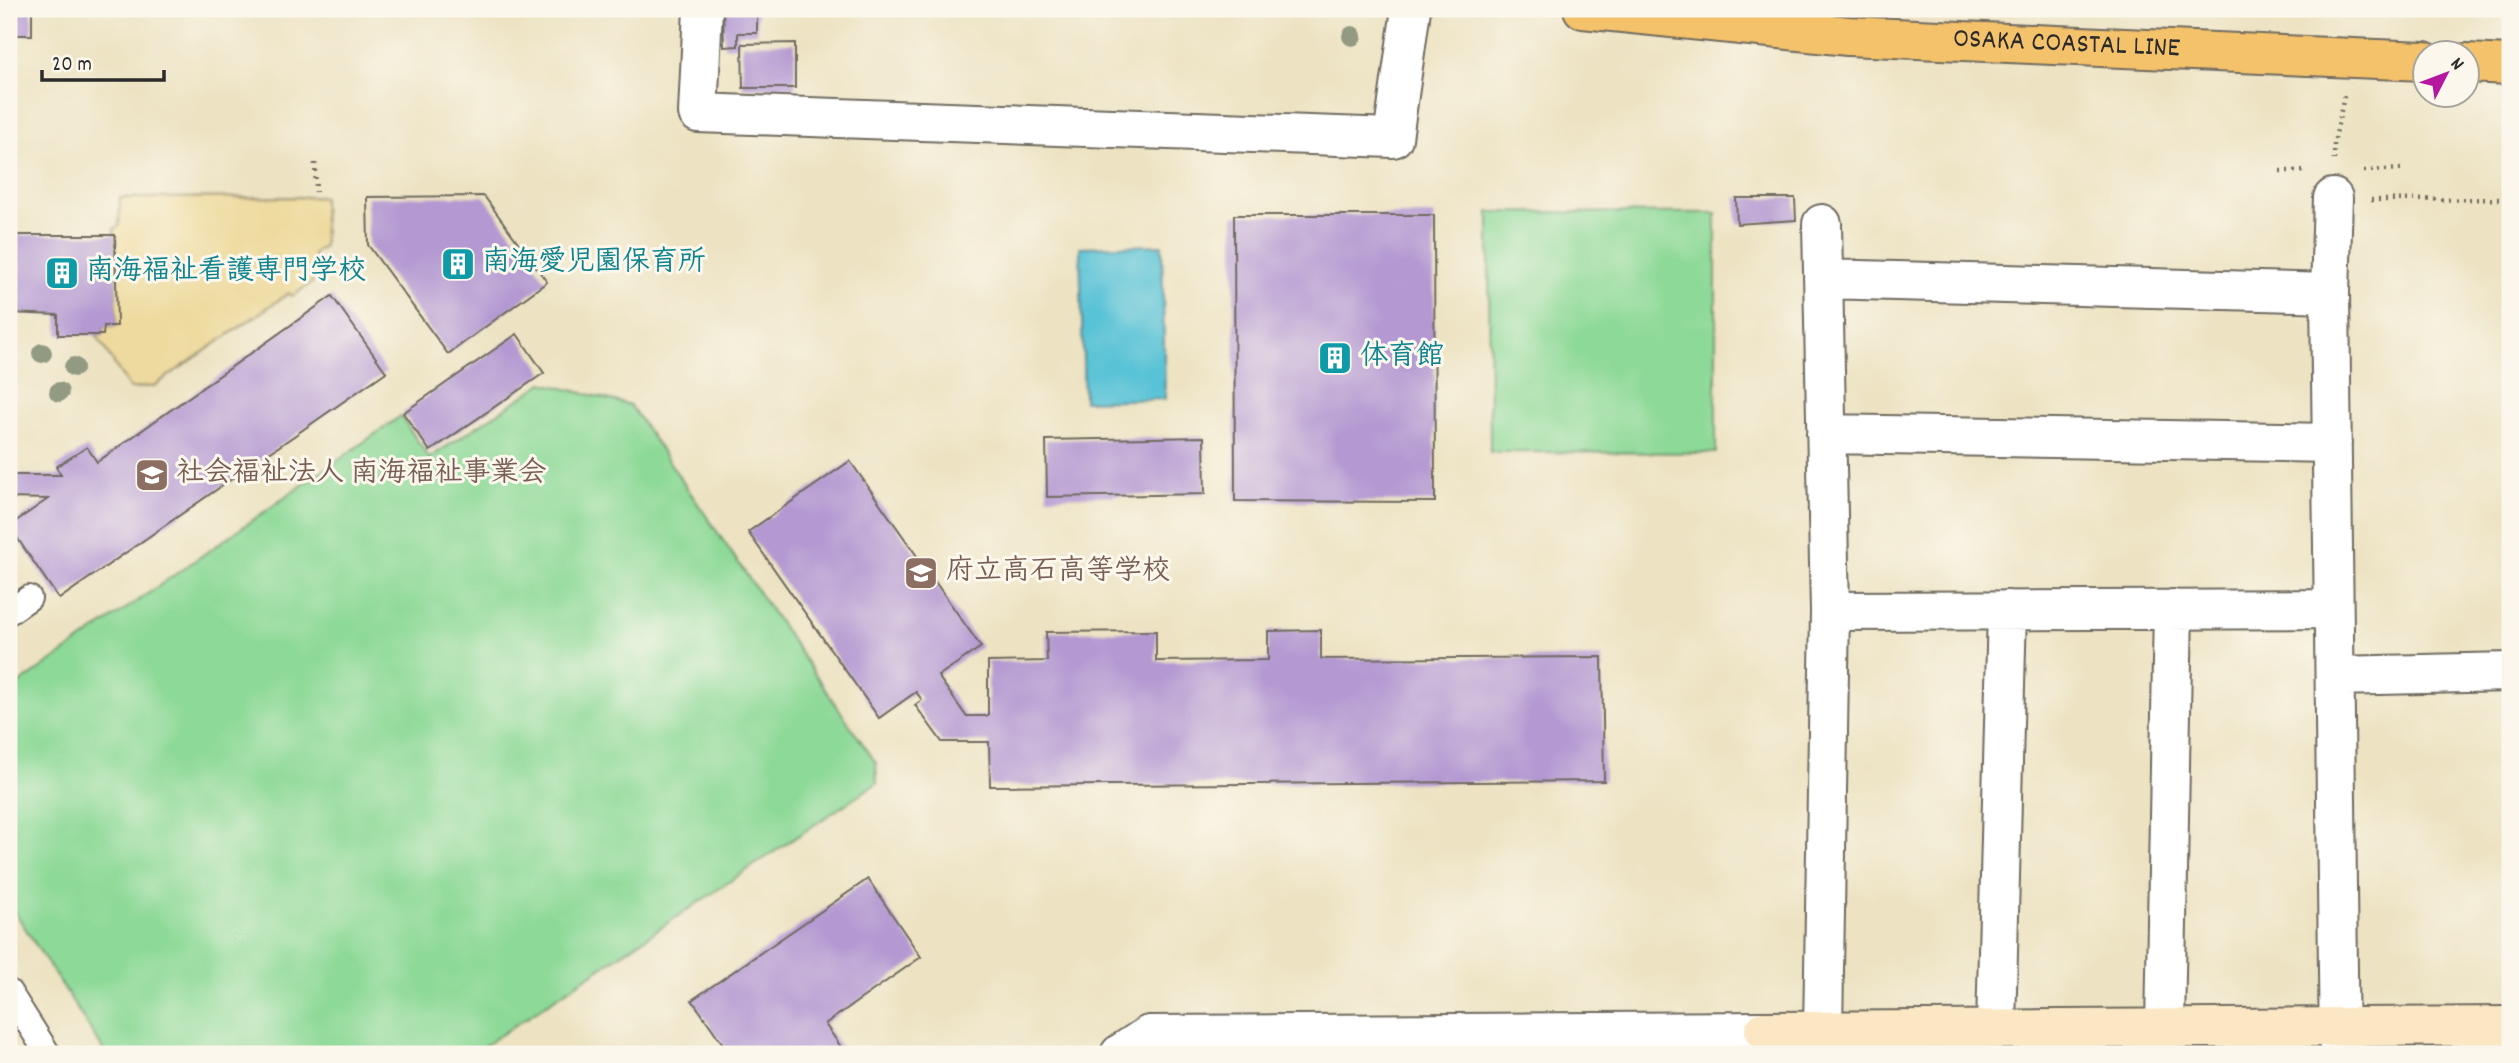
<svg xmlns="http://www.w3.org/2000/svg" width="2519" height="1063" font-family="Dekko,'Klee One',sans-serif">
  <rect width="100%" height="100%" fill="#fbf7ec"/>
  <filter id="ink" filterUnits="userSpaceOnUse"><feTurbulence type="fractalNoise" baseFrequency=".0143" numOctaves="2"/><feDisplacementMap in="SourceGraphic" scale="14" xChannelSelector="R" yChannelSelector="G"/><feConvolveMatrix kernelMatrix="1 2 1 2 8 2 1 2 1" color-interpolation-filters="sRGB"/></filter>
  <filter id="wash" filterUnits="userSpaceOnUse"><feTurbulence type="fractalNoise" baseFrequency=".00686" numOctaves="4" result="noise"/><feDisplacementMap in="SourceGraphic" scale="28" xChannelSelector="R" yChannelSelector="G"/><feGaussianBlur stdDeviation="1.57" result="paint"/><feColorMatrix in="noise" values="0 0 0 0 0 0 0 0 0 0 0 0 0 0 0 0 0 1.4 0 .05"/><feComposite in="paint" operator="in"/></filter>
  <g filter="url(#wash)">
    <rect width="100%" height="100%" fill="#ede3c3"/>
    <path fill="#8dd997" stroke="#5c8261" stroke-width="2" d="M1489 212 1716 213V453L1490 452Z
      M543 383 630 405 876 763 877 783 472 1054H106L9 903V691L401 416 429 458Z
      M2035 1049 2150 1051V1054H2035Z"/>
    <path fill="#eeda9e" stroke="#8c8264" stroke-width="2" d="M323 197 324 246 314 253 313 282 292 296 289 293 154 386 130 389 97 336 103 335 104 326H117L114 229 119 226 120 198Z"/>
    <path fill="#59c2d6" stroke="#427680" stroke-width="2" d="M1162 245 1165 399 1084 401 1080 247Z"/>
    <g id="blocks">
      <path fill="#b398d1" d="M9 9H32V35H9Z
        M723 9H757V33H738V46L724 47Z
        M795 43V88H743L742 44Z
        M484 196 547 282 448 354 368 245 367 197Z
        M1736 198H1795L1796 220 1737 224Z
        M1234 215H1434L1435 502 1235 501Z
        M9 235H115L117 326H104L103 335H58V315L9 313Z
        M332 296 386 372 59 599 9 526 48 499 9 498V475H61L56 467 87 447 97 462Z
        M517 334 544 373 430 451 403 413Z
        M1204 437 1205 494 1047 497 1046 440Z
        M850 461 981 647 938 676 966 716H988V662L1047 661 1046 632 1156 631V661L1268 660V631L1321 630V659L1602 657 1604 781 990 786 989 742H942L915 705 922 700 916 692 879 718 748 532Z
        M868 879 921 957 825 1024 846 1054H730L692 1000Z"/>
    </g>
  </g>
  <g filter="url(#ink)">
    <use href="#blocks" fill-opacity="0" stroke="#6f6b60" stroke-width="2"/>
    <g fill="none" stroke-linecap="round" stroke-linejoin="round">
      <g stroke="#6f6b60" stroke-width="28">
        <path id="lane" d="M9 612 29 598
          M9 992 48 1054"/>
      </g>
      <g stroke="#6f6b60" stroke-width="42">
        <path id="street" d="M703 9 698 113 1393 138 1411 9
          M2333 198 2330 293 2339 1054
          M1822 224 1830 611 1823 1031
          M1823 279 2330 293
          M1826 434 2332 443
          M1830 611 2333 609
          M2335 676 2510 672
          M2165 1027 2173 609
          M1996 1028 2007 610
          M1120 1054 1149 1035 1764 1031V1054"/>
      </g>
      <g stroke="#6f6b60" stroke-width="42">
        <path id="secondary" d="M1764 1031 2510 1026"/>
      </g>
      <g stroke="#6f6b60" stroke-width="42">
        <g id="primary">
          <path id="s1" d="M1583 9 1848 36 2424 61"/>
          <path d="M2466 63 2510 65"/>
        </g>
      </g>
      <path stroke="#6f6b60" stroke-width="4.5" stroke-dasharray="2 5" stroke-linecap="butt" d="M2334 160V144L2344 96
        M315 163 316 192
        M2280 171H2303
        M2364 171 2402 169
        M2371 200 2510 199"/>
      <use href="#lane" stroke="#fff" stroke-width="24"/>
      <use href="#street" stroke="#fff" stroke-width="38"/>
      <use href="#secondary" stroke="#fbe7c3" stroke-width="38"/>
      <use href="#primary" stroke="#f4c26a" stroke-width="38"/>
    </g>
    <g fill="#929a81">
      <circle cx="1352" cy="36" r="10"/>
      <circle cx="42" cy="353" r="10"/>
      <circle cx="74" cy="367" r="10"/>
      <circle cx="59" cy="392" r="10"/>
    </g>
  </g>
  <defs>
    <g id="building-square" transform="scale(1.75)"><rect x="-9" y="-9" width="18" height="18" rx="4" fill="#0f9aa8" stroke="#fbf7ec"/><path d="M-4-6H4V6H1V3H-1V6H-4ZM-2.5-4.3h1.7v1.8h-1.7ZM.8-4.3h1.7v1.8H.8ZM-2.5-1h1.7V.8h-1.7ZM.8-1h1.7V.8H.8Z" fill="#fff"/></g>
    <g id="school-square" transform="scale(1.75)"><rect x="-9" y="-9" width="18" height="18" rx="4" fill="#8d6e63" stroke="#fbf7ec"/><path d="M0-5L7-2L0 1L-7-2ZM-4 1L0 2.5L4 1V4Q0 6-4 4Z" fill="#fff"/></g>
  </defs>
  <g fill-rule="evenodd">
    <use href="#building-square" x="458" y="264"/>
    <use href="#building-square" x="62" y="273"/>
    <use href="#building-square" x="1335" y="358"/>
    <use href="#school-square" x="152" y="475"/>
    <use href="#school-square" x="921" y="573"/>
  </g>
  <g text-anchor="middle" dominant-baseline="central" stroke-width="6" stroke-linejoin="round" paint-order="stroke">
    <g font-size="28" fill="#2b2b2b" stroke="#fbf7ec">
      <text stroke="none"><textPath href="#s1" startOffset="485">OSAKA COASTAL LINE</textPath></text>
    </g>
    <g font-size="28" font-weight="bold" fill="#0d838f" stroke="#fbf7ec" text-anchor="start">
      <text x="482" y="264">南海愛児園保育所</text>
      <text x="86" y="273">南海福祉看護専門学校</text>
      <text x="1360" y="358">体育館</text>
    </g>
    <g font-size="28" font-weight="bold" fill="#785e54" stroke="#fbf7ec" text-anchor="start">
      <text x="176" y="475">社会福祉法人 南海福祉事業会</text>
      <text x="946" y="573">府立高石高等学校</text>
    </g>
  </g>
  <rect width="2519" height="1063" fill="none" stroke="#fbf7ec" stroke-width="35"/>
  <g transform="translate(2446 74) rotate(48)"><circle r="33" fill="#fbf7ec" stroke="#a8a59f" stroke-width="2"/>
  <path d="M0-5L12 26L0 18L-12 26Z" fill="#b5179e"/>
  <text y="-10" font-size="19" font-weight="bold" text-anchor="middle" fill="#2b2b2b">N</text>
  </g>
  <path d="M42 70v10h122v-10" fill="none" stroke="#2b2b2b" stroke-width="3.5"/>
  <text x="52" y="70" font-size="21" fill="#2b2b2b" stroke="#fbf7ec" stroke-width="5" paint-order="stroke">20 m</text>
</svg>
